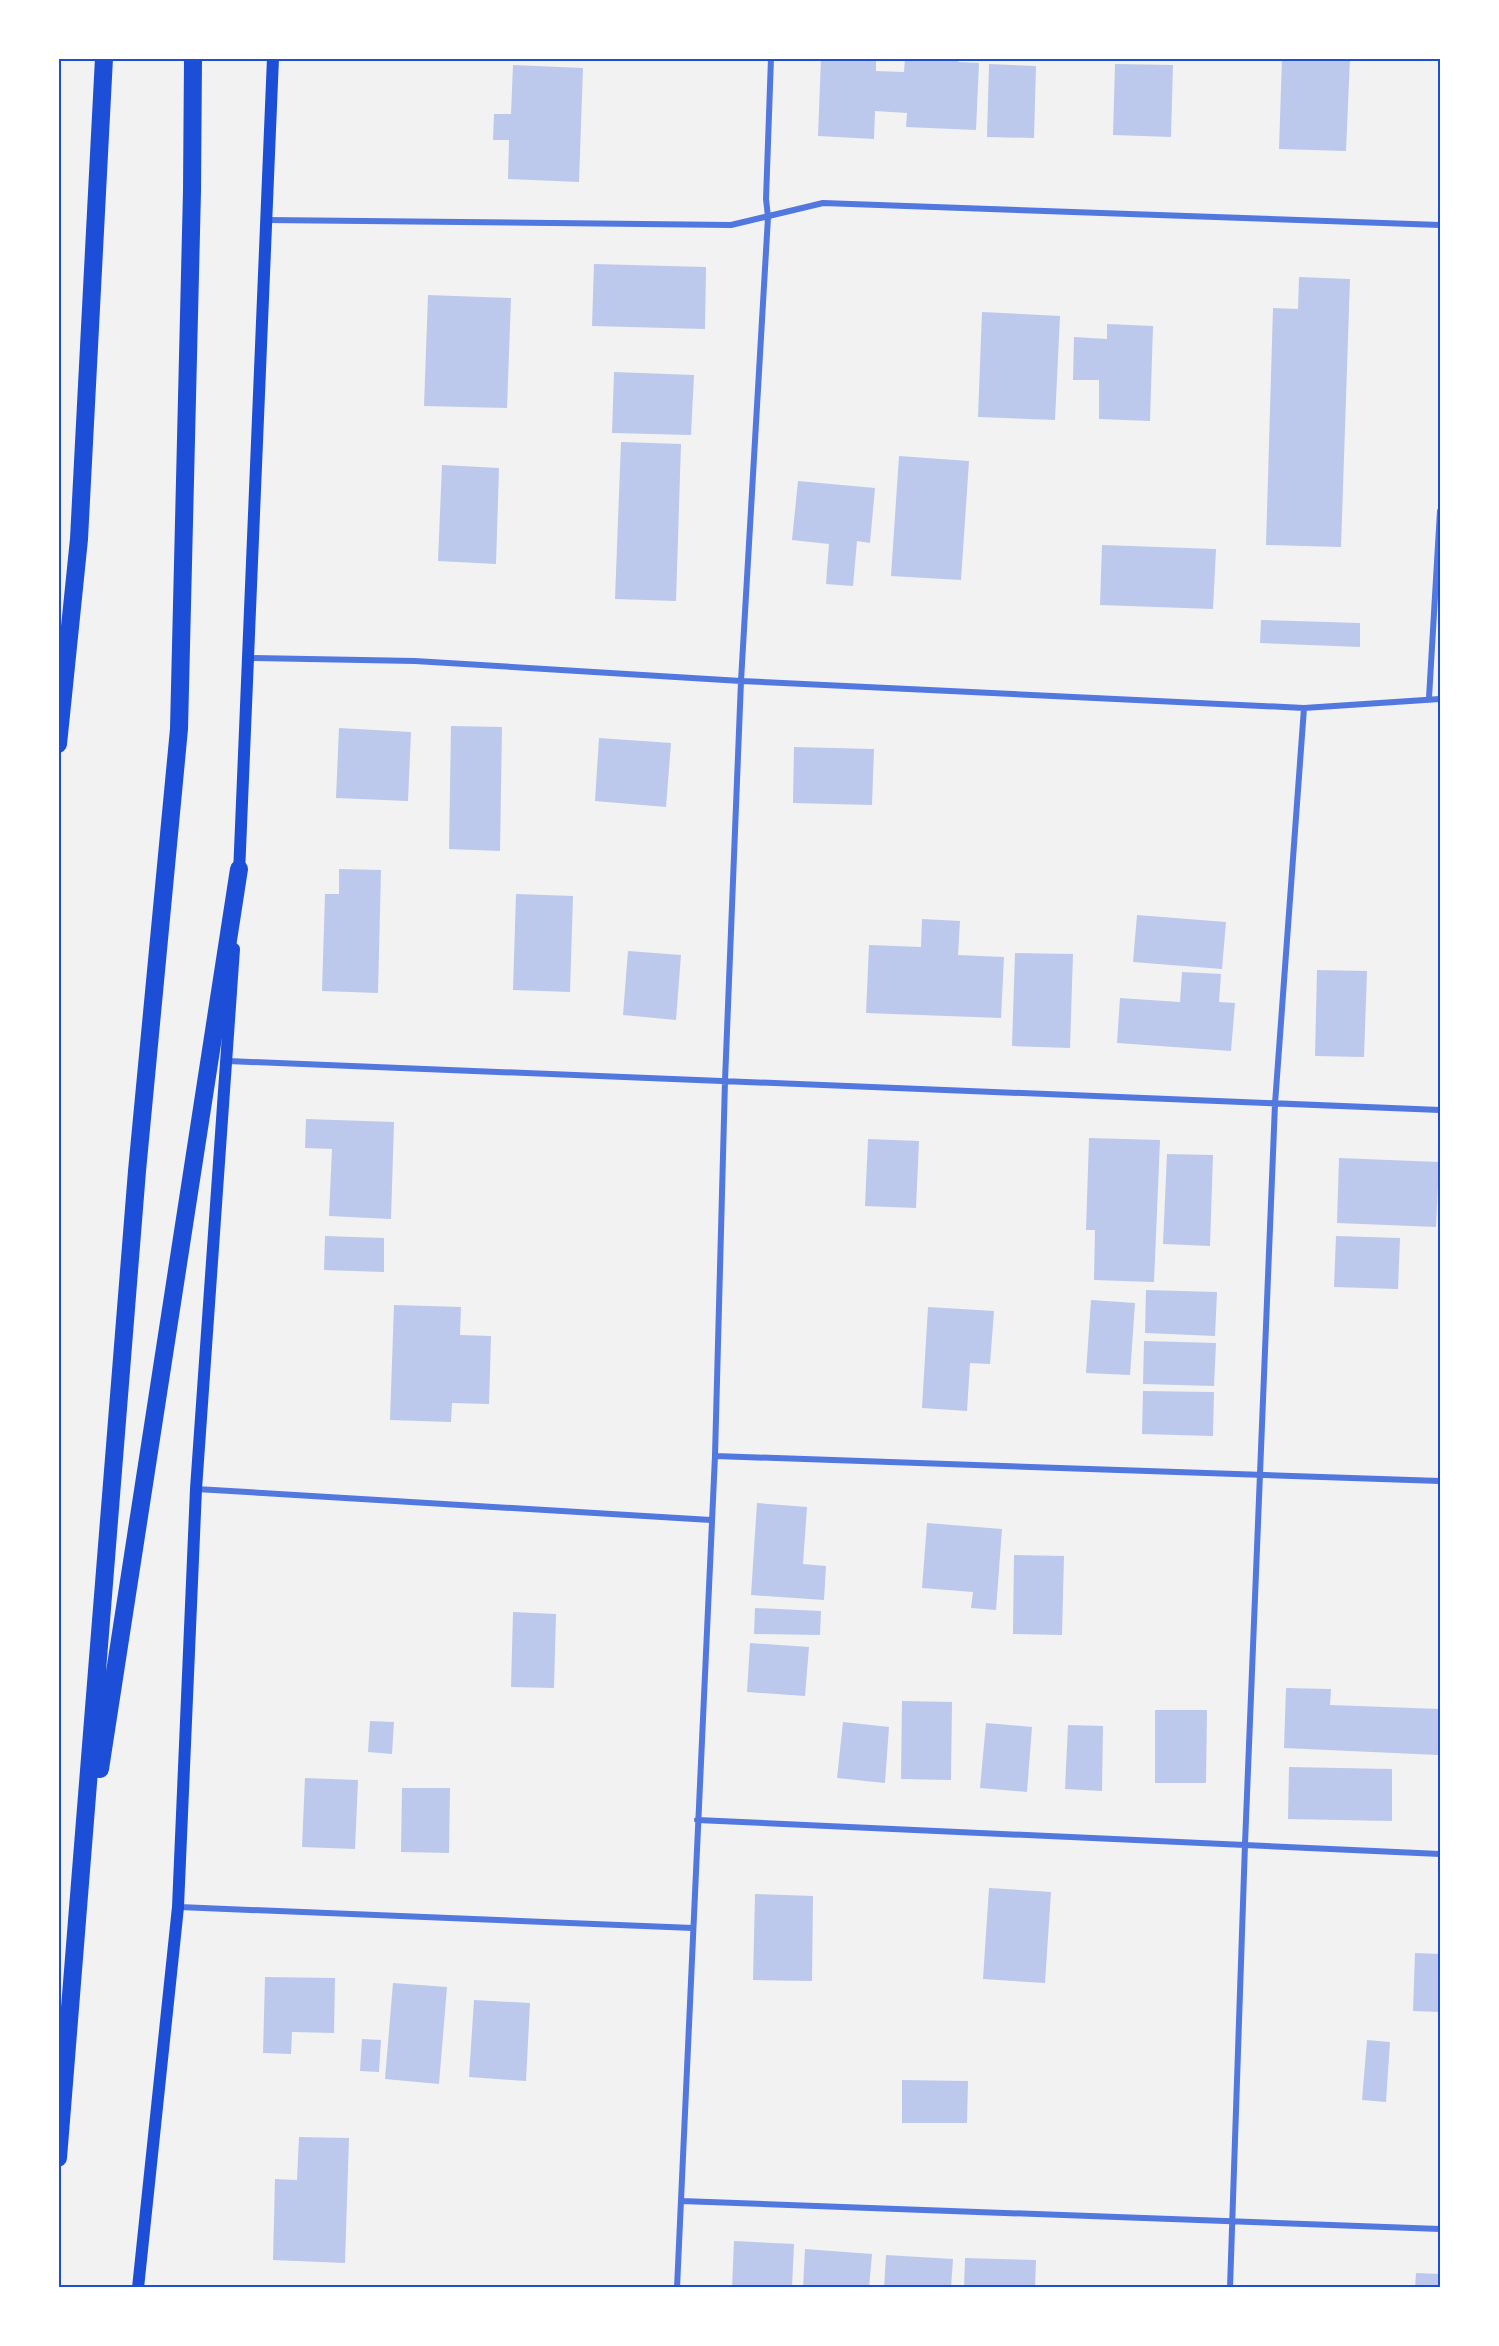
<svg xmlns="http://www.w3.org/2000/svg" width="1499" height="2346" font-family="Barlow,sans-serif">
  <rect width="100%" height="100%" fill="#f2f2f2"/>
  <path fill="#bdc9ec" d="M821 58H876V71L904 72 905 58H958V62L979 63 976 130 906 127 907 113 875 111 874 139 818 136Z
    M1282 58H1350L1346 151 1279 149Z
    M989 64 1036 66 1034 138 987 137Z
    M1115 64 1173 65 1171 137 1113 135Z
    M513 65 583 68 579 182 508 179 509 140H493L494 114H511Z
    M594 264 706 267 705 329 592 326Z
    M1299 277 1350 279 1341 547 1266 545 1273 308 1298 309Z
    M428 295 511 298 507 408 424 406Z
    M982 312 1060 316 1055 420 978 417Z
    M1107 324 1153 326 1150 421 1099 419V380H1073L1074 337 1107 339Z
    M614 372 694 375 691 435 612 433Z
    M621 442 681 444 676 601 615 599Z
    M899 456 969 461 961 580 891 576Z
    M442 465 499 468 496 564 438 561Z
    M798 481 875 488 870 543 857 541 853 586 826 584 829 544 792 540Z
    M1102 545 1216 549 1213 609 1100 605Z
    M1261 620 1360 623V647L1260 643Z
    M451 726 502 727 500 851 449 849Z
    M339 728 411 732 408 801 336 798Z
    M599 738 671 743 666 807 595 801Z
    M794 747 874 749 872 805 793 803Z
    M339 869 381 870 378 993 322 991 325 894H339Z
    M516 894 573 896 570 992 513 990Z
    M1137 915 1226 922 1222 969 1133 962Z
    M922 919 960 921 958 955 1004 957 1001 1018 866 1013 869 945 921 947Z
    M628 951 681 955 676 1020 623 1015Z
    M1015 953 1073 954 1070 1048 1012 1046Z
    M1317 970 1367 971 1364 1057 1315 1056Z
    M1182 972 1221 974 1219 1002 1235 1003 1231 1051 1117 1043 1120 998 1180 1002Z
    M306 1119 394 1122 391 1219 329 1216 332 1149 305 1148Z
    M1089 1138 1160 1140 1154 1282 1094 1280 1095 1230H1086Z
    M868 1139 919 1141 916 1208 865 1206Z
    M1167 1154 1213 1155 1210 1246 1163 1244Z
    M1339 1158 1439 1162 1436 1227 1337 1223Z
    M325 1236 384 1238V1272L324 1270Z
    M1336 1236 1400 1238 1398 1289 1334 1287Z
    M1146 1290 1217 1292 1215 1336 1145 1333Z
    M1091 1300 1135 1303 1130 1375 1086 1373Z
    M394 1305 461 1307 460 1335 491 1336 489 1404 452 1403 451 1422 390 1420Z
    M928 1307 994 1311 990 1364 970 1363 967 1411 922 1408Z
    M1144 1341 1216 1343 1214 1386 1143 1384Z
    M1143 1391 1214 1392 1213 1436 1142 1434Z
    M757 1503 807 1507 803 1564 826 1566 824 1600 751 1595Z
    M927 1523 1002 1529 996 1610 971 1608 973 1592 922 1588Z
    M1014 1555 1064 1556 1062 1635 1013 1634Z
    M755 1608 821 1611 820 1635 754 1634Z
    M513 1612 556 1614 554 1688 511 1687Z
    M750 1643 809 1647 805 1696 747 1692Z
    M1286 1688 1331 1689 1330 1705 1440 1709 1438 1755 1284 1748Z
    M902 1701 952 1702 951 1780 901 1779Z
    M1155 1710H1207L1206 1783H1155Z
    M370 1721 394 1722 392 1754 368 1752Z
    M843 1722 889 1727 885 1783 837 1778Z
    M986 1723 1032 1727 1027 1792 980 1788Z
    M1068 1725 1103 1726 1102 1791 1065 1789Z
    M1289 1767 1392 1769V1821L1288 1819Z
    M305 1778 358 1780 355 1849 302 1847Z
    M402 1788H450L449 1853 401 1852Z
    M989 1888 1051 1892 1045 1983 983 1979Z
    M755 1894 813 1896 812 1981 753 1980Z
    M1415 1953 1440 1954V2012L1413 2011Z
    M265 1977 335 1978 334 2033 292 2032 291 2054 263 2053Z
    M393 1983 447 1987 439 2084 385 2079Z
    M474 2000 530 2003 526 2081 469 2077Z
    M362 2039 381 2040 379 2072 360 2071Z
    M1367 2040 1390 2042 1386 2102 1362 2100Z
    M902 2080 968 2081 967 2123H902Z
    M299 2137 349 2138 345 2263 273 2260 275 2179 297 2180Z
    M734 2241 794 2244 792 2288H732Z
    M805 2249 872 2254 869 2288H803Z
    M886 2255 953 2259 951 2288H884Z
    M965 2258 1036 2260 1035 2288H964Z
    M1416 2273 1440 2274V2288H1415Z"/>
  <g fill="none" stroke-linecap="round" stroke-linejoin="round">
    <path stroke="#5277de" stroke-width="6" d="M266 220 731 225 823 203 1440 225
      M248 658 415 661 741 681 1304 708 1440 699
      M1429 698 1440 511
      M228 1061 1440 1110
      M715 1456 1440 1481
      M196 1489 711 1520
      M697 1820 1440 1854
      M179 1907 693 1928
      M681 2201 1440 2229
      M677 2288 715 1456 725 1081 741 681 768 217 766 199 771 58
      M1230 2288 1245 1844 1275 1104 1304 708"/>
    <path stroke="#1d4ed8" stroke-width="12" d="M239 874 273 58
      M138 2288 178 1907 196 1489 234 949"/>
    <path stroke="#1d4ed8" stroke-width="18" d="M58 744 79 539 104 58
      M100 1769 239 869
      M58 2158 137 1171 179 729 192 191 193 58"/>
  </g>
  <rect width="1499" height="2346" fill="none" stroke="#ffffff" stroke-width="120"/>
  <rect x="60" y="60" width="1379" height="2226" fill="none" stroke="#1d4ed8" stroke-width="2"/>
</svg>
